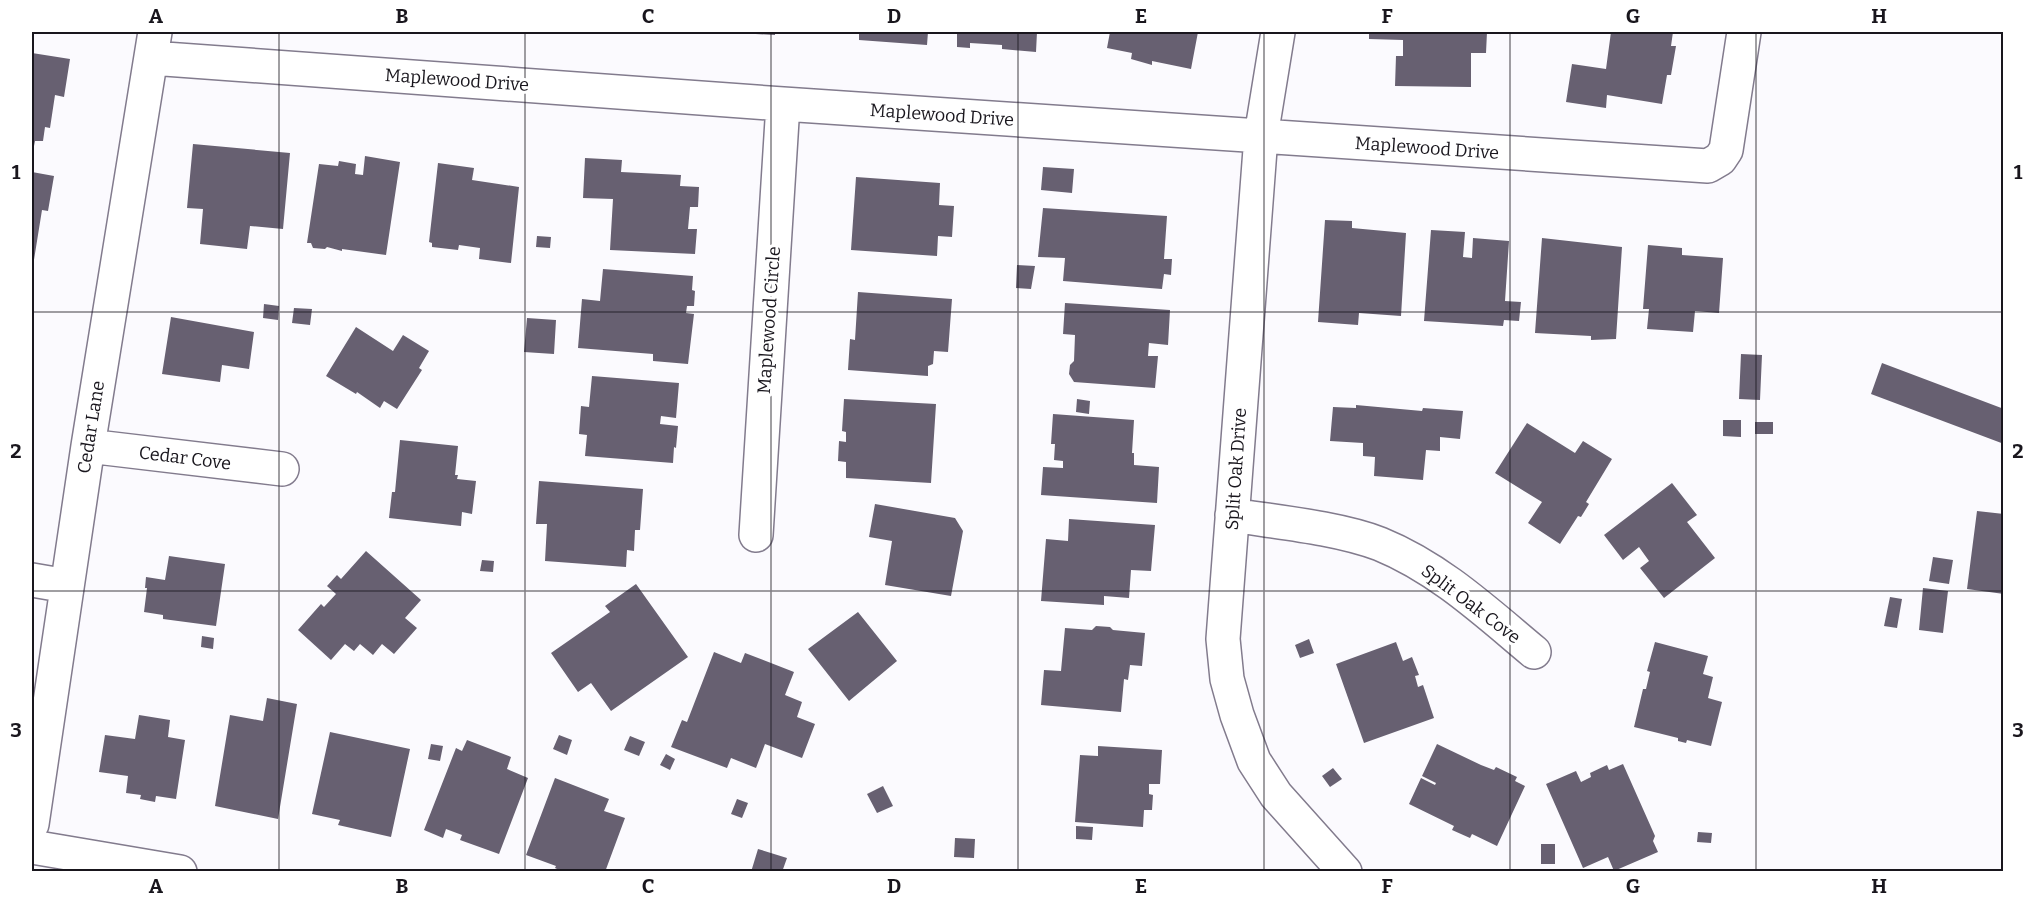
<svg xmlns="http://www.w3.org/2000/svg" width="2035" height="903" font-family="Bitter,serif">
  <rect width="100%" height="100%" fill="#fbfafe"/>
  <path fill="#676071" d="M739 32H775V35L739 33Z
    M859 32H928L927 45 859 40Z
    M957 32H1037L1036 52 1002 49V45L970 43V48L957 47Z
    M1110 32H1198L1191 69 1152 61V65L1131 59 1132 53 1107 48Z
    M1369 32H1487L1486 53H1471V87L1395 86 1396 56H1403V40L1369 39Z
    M1611 32H1673L1671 46H1676L1671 75H1667L1662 104 1607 95 1606 108 1566 102 1572 64 1606 69Z
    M32 53 70 59 64 97 55 95 50 128 45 127 43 141H35L34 146 32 145Z
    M193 144 290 153 283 229 250 226 247 249 200 244 203 209 187 208Z
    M365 156 400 162 386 255 342 249V251L327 247 325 249 313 248 311 243H307L319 164 338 166 339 161 356 164 355 174 363 175Z
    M585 158 622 160 621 172 681 175 680 186 699 187 698 207H690L688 229H697L695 254 610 250 613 199 583 198Z
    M438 163 474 168 472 180 519 187 511 263 479 259 480 248 459 245 458 250 432 247V243L429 242Z
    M1043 167 1074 169 1072 193 1041 190Z
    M32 172 54 176 48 211 42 210 33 266Z
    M856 177 940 183 939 205 954 206 952 237 938 236 937 256 851 250Z
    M1043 208 1167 216 1164 259H1172L1171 275 1164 274 1162 289 1063 281 1065 258 1038 257Z
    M1325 220 1352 221V228L1406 233 1401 316 1359 313 1358 325 1318 322Z
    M1431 230 1465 232 1463 257 1472 258 1473 238 1509 241 1505 301 1521 302 1519 321 1504 320 1503 326 1424 321Z
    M537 236 551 237 550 248 536 247Z
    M1542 238 1622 247 1616 339 1591 340V336L1535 333Z
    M1648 245 1682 248V255L1723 258 1719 313 1695 311 1693 332 1647 329 1649 309H1643Z
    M1017 265 1035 266 1031 289 1016 288Z
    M603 269 693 276 692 290 695 291 694 306H687L686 313 694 314 688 364 653 361V354L578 348 582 299 600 301Z
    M858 292 952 299 948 352 934 351 933 364 928 366V376L848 370 850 339 855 340Z
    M1065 303 1170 310 1168 345 1149 343 1148 356H1158L1155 388 1074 382 1069 374 1070 365 1074 361 1075 335 1063 334Z
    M264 304 279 306 278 320 263 318Z
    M294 308 312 309 310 325 292 323Z
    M171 317 254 332 249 369 222 365 220 382 162 374Z
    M527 318 556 320 554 354 524 352Z
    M356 327 393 351 403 335 429 351 419 368 422 370 397 409 384 401 380 408 357 392 356 394 326 376Z
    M1741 354 1762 355 1760 400 1739 399Z
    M1882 363 2004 409V444L1871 394Z
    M592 376 679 383 676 418 661 416 660 424 678 426 676 448 674 447 673 463 585 456 587 435 579 434 581 406 589 407Z
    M844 399 936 404 931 483 846 478V462L838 461 839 441 846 442V432L842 431Z
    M1077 399 1090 401 1089 414 1076 412Z
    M1356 405 1422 411 1423 408 1463 411 1460 439 1440 437V451L1426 450 1423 480 1374 476 1375 457 1363 456V443L1330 441 1333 407 1356 408Z
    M1053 414 1134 420 1132 453H1134V465L1159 467 1157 503 1041 495 1043 467 1063 468V461L1054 460 1055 444H1051Z
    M1723 420H1741V437L1723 436Z
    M1755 422H1773V434H1755Z
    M1527 423 1575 453 1583 441 1612 459 1586 502 1589 504 1581 517 1578 516 1560 544 1528 523 1542 502 1495 473Z
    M400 440 458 446 455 475H458L457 479 476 481 472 514 462 512 461 526 389 518 392 492H395Z
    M539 481 643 489 640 530H635L634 551 627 550 626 567 545 561 547 524H536Z
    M1672 483 1697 515 1687 522 1715 558 1664 598 1640 568 1649 561 1639 547 1623 560 1604 535Z
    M875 504 955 518 963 531 951 596 885 585 892 541 869 537Z
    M1977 511 2004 514V594L1967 589Z
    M1069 519 1155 525 1151 571 1131 570 1129 598 1104 596V605L1041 601 1046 539 1068 541Z
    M366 551 421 600 405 618 417 628 394 654 382 644 373 655 360 644 354 651 345 644 331 660 298 630 321 604 324 607 336 594 327 586 337 575 341 579Z
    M169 556 225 564 216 626 163 619V615L144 612 147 588H145L146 577 165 580Z
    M1933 557 1953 560 1949 584 1929 581Z
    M482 560 494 561 493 572 480 571Z
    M636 584 688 657 611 711 591 683 578 692 551 653 610 612 605 606Z
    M1923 588 1948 591 1943 633 1919 630Z
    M1890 597 1902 599 1897 628 1884 626Z
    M858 612 897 661 849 701 808 649Z
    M1096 626 1110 627 1113 630 1145 633 1142 666 1130 665 1128 680 1124 679 1121 712 1041 705 1044 670 1061 671 1065 628 1092 630Z
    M202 636 214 638 213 649 201 647Z
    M1309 639 1314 653 1300 658 1295 645Z
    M1396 642 1403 661 1412 657 1419 675 1415 676 1418 687 1423 685 1434 718 1364 743 1336 664Z
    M1655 642 1708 656 1703 674 1713 677 1708 698 1722 702 1711 746 1687 740 1686 743 1678 741V738L1634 727 1643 689H1646L1650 672 1647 671Z
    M714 652 741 663 745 653 794 672 785 695 802 702 797 717 815 724 802 758 765 744 756 768 731 758 727 768 671 747 682 720 687 722Z
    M267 698 297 704 278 819 215 806 230 715 263 721Z
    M139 715 170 720 168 737 185 740 176 799 156 796 155 802 140 799 141 795 126 793 128 776 99 772 105 735 135 739Z
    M330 732 410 749 391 837 338 825 340 820 312 814Z
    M559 735 572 740 567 755 553 749Z
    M630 736 645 742 639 756 624 750Z
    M467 740 511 757 507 769 528 778 499 854 460 840 462 835 446 829 443 838 424 830 456 748 462 751Z
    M431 744 443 746 440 761 428 759Z
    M1437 744 1481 765 1494 770 1496 767 1517 777 1515 781 1525 786 1497 846 1472 834 1470 838 1452 830 1454 826 1409 804 1421 778 1435 785 1436 783 1422 776Z
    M1098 746 1162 750 1160 784H1149V794L1153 795 1152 810H1144L1143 827 1075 822 1080 755 1098 756Z
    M666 754 675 759 670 770 660 765Z
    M1623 764 1655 836 1653 841 1658 852 1614 871 1608 857 1583 868 1546 784 1576 771 1581 782 1591 777 1590 773 1607 765 1609 770Z
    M1333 768 1342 779 1330 787 1322 776Z
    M555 778 609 799 604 811 625 818 605 872H563L555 868 556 866 526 855Z
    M883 786 893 806 877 813 867 794Z
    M737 799 748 803 742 818 731 814Z
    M1076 826 1093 827 1092 840 1076 839Z
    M1698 832 1712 833 1711 843 1697 842Z
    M955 838 975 839 974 858 954 857Z
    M1541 844H1555V864H1541Z
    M758 849 787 858 782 872H751Z"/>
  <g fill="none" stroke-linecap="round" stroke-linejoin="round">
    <g stroke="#827b8d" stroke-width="36">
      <path id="minor" d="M1278 32 1261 136 1223 639 1227 679 1237 715 1254 761 1276 795 1345 872
        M151 58 783 104 1708 166 1720 159 1726 150 1744 32
        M88 446 282 469
        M1232 515C1277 522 1339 528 1380 544 1439 568 1486 612 1534 652
        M756 535 783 104
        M32 580 67 586
        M32 824 88 446 155 32
        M32 847 180 872"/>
    </g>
    <use href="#minor" stroke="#fff" stroke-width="33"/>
  </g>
  <path fill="none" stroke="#19161d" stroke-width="1.5" stroke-opacity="0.55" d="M279 32V872M525 32V872M771 32V872M1018 32V872M1264 32V872M1510 32V872M1756 32V872M32 312H2004M32 591H2004"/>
  <g text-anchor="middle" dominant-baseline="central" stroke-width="6" stroke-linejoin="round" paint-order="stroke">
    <g font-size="18" fill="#19161d" stroke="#fff">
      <text transform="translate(457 80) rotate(4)">Maplewood Drive</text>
      <text transform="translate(942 115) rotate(4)">Maplewood Drive</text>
      <text transform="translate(1427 148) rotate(4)">Maplewood Drive</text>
      <text transform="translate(769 320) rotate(-86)">Maplewood Circle</text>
      <text transform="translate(91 427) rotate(-81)">Cedar Lane</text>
      <text transform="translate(185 458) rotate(7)">Cedar Cove</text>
      <text transform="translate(1236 469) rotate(-86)">Split Oak Drive</text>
      <text transform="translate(1471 604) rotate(37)">Split Oak Cove</text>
    </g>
  </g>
  <rect width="2035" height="903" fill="none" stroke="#ffffff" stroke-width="66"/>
  <rect x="33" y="33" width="1969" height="837" fill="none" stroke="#19161d" stroke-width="2"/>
  <g font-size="20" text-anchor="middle" font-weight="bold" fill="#19161d">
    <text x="156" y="23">A</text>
    <text x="402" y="23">B</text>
    <text x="648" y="23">C</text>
    <text x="894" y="23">D</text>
    <text x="1141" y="23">E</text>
    <text x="1387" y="23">F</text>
    <text x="1633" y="23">G</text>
    <text x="1879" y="23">H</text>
    <text x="16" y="179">1</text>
    <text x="2018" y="179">1</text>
    <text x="16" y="458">2</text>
    <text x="2018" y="458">2</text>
    <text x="16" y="737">3</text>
    <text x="2018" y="737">3</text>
    <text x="156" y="893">A</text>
    <text x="402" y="893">B</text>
    <text x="648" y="893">C</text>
    <text x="894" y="893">D</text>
    <text x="1141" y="893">E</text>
    <text x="1387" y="893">F</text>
    <text x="1633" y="893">G</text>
    <text x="1879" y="893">H</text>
  </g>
</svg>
